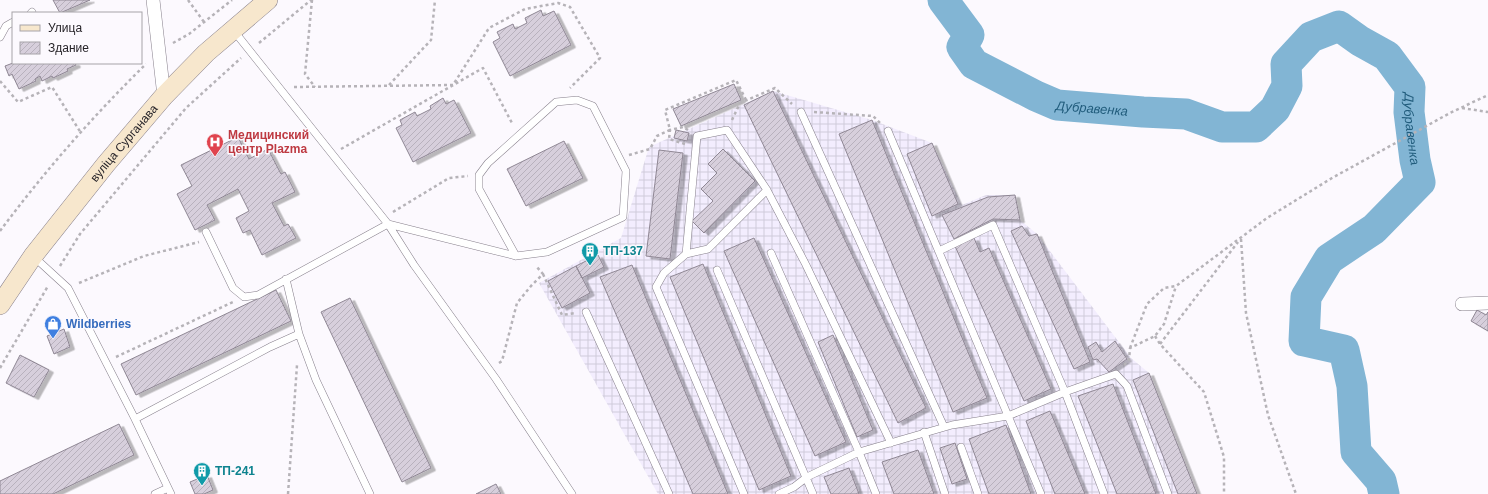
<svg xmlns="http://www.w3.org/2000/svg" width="1488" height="494" font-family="Helvetica,sans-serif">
  <defs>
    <pattern id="industrial-grid" width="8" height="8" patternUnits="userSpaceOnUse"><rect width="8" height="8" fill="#f3edfe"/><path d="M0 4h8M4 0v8" fill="none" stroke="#d0cbda"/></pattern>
    <pattern id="building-hatch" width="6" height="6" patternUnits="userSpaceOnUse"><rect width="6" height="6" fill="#d7cfdc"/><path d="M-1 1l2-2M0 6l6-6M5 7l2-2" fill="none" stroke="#b8b1bd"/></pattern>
    <filter id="shadow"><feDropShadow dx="4.5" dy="2.5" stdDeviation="0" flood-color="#0004"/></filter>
  </defs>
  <rect width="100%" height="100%" fill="#fcf9fe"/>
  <path fill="url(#industrial-grid)" d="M773 91 872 120 932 143 962 205 986 195H1015L1020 220 1037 234 1131 358 1149 373 1197 494H658L539 283 621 238 649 147Z"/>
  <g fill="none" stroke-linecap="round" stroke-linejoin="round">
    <path stroke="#82b5d4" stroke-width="31" id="s1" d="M943 0 969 35 962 47 974 64 1036 96 1057 105 1143 112 1186 114 1222 127H1256L1275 109 1287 86 1286 64 1311 37 1339 26 1360 41 1387 56 1410 87 1409 112 1415 160 1420 182 1374 229 1329 259 1306 297 1304 341 1344 350 1352 386 1356 452 1381 481 1384 494"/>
  </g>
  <path fill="url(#building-hatch)" stroke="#8f8794" filter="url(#shadow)" d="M53 0H90L60 13Z
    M541 10 543 16 554 11 571 45 510 76 493 42 500 38 497 32 513 24 515 29 527 23 525 18Z
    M13 63H75L76 65 67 69 68 71 53 78 52 76 42 81 40 76 35 79 36 81 19 89 12 74 9 76 5 66Z
    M734 84 741 100 681 126 673 109Z
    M773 91 926 408 898 423 744 105Z
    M443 98 446 104 454 100 471 133 413 162 396 128 402 125 400 120 415 112 417 116 431 109 430 106Z
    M872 120 987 398 953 412 839 134Z
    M676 130 689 133 687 141 674 138Z
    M238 137 249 159 268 149 281 174 285 172 295 192 272 203 284 226 288 224 296 238 262 255 250 230 243 233 236 218 249 211 238 189 207 205 215 220 195 230 177 194 192 186 181 165Z
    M564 141 583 178 526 206 507 169Z
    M932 143 958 204 932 216 907 154Z
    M723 149 755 181 704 233 692 221 713 201 701 189 717 173 708 164Z
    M659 150 683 153 670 259 646 256Z
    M1015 195 1020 220 993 219 954 239 942 215 988 197Z
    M1022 226 1029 236 1037 234 1090 362 1074 369 1011 231Z
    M754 238 846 442 815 456 724 251Z
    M974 238 980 252 989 248 1051 389 1024 401 955 246Z
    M598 255 604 267 582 278 576 266Z
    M703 264 791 476 759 490 670 277Z
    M632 265 728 494H693L600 277Z
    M576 266 590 293 562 308 548 281Z
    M276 290 291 321 136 395 121 364Z
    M350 298 431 468 402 482 321 312Z
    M1477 310 1486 315 1488 312V331L1471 321Z
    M64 329 70 347 54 354 47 336Z
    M833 335 873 430 857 437 818 342Z
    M1115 341 1127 359 1109 372 1097 359 1093 360 1088 347 1096 342 1102 352Z
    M20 355 49 370 34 397 6 383Z
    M1149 373 1197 494H1178L1133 380Z
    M1113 384 1156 494H1117L1078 396Z
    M1050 411 1085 494H1055L1026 421Z
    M119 424 134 455 53 494H0V481Z
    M1006 425 1031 494H989L969 439Z
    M955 443 967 479 952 484 940 448Z
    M918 450 934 494H894L882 462Z
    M849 468 859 494H831L824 477Z
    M207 475 213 490 204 494H195L190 482Z
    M496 484 501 494H476Z"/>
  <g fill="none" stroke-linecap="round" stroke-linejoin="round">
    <g stroke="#867f8b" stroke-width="8">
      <path id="service" d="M31 13 32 12
        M234 31 388 224 414 265 496 379 572 494
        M0 37 6 26 13 22
        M801 112 944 427
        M888 131 1041 494
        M206 232 233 288 244 297 258 295 388 224 516 256 547 252 623 217 626 171 593 106 577 100 556 102 488 163 479 175V189L516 256
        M939 251 993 225 1065 392 1104 494
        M771 253 859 452 876 494
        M686 254 708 249 767 190
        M33 256 68 288 135 419 171 494
        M717 270 813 494
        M286 279 299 334
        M586 312 669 494
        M135 419 270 347 299 334 316 380 370 494
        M924 432 945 494
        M961 447 978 494
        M155 494 168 488
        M744 494 656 287 664 273 686 254 697 136 727 130 767 190 806 265 891 443
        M779 494 794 487 807 477 859 452 952 425 1008 416 1065 392 1116 374 1127 386 1168 494"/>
    </g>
    <g stroke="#867f8b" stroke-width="14">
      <path id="minor" d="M153 0 164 96
        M1462 304 1488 303"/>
    </g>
    <g stroke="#867f8b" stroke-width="20">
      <g id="secondary">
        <path id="s2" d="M0 305 33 256 106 164 164 96 206 53 268 0"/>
      </g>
    </g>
    <path stroke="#b6b3b8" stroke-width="2.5" stroke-dasharray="3 3" stroke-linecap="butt" d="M188 0 204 22
      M312 0 305 74 315 87
      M173 43 189 34 232 0
      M259 43 311 0
      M0 81 18 102 52 87 81 133
      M389 85 431 40 435 0
      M294 87 453 85 489 28 525 9 558 3 570 7 600 58 570 88
      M1462 108 1488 112
      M814 112 873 116 880 123
      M732 120 740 103 775 88 792 104
      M685 144 669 139 670 130 683 127 688 130
      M341 149 483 68 513 125
      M629 155 650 149 657 136 670 130 665 110 736 80 746 100
      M393 212 449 178 468 176
      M0 231C44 172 93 116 146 64
      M1241 239 1246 313 1268 415 1296 494
      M60 266 80 234 186 108 241 58
      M543 274 562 315 576 313
      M79 283 144 256 199 242
      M1155 336 1160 344 1204 392 1224 457V494
      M1160 344 1238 242
      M1130 348 1147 304 1164 288 1176 286 1267 218 1332 178 1450 113 1488 95
      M116 357 233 302
      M499 363 502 361 517 303 531 286 543 274 536 266
      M1124 365 1129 360 1130 348 1155 336 1164 324 1176 286
      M0 368 48 286
      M288 494 297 365"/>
    <use href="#service" stroke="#fff" stroke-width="7"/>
    <use href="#minor" stroke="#fff" stroke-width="13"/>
    <use href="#secondary" stroke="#f7e7cd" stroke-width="19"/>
  </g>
  <defs>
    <g id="hospital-pin" transform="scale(0.9)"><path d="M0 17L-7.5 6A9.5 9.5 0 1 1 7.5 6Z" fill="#e0444e" stroke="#fcf9fe"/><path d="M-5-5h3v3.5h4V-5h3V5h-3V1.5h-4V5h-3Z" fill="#fff"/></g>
    <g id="building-pin" transform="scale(0.9)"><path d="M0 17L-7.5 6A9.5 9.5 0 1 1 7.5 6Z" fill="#0f9aa8" stroke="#fcf9fe"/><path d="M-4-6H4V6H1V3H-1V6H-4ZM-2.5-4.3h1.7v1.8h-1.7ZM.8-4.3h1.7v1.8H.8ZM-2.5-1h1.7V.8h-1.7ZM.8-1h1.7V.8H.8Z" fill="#fff"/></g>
    <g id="shop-pin" transform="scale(0.9)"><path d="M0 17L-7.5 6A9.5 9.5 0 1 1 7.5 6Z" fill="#3f7fe0" stroke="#fcf9fe"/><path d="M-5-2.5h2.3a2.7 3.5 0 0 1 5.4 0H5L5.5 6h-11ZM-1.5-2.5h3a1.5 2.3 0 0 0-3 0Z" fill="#fff"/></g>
  </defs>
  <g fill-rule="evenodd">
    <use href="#hospital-pin" x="215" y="142"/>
    <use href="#building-pin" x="590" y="251"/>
    <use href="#shop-pin" x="53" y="324"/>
    <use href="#building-pin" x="202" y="471"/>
  </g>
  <g text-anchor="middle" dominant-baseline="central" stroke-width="3" stroke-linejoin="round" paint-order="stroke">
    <g font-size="12" font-weight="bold" fill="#be3a42" stroke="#fcf9fe" text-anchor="start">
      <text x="228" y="135">Медицинский<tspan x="228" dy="14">центр Plazma</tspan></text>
    </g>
    <g font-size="12" fill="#262328" stroke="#fcf9fe">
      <text stroke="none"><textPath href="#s2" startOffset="204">вуліца Сурганава</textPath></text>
    </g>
    <g font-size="12" font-weight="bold" fill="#0d838f" stroke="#fcf9fe" text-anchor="start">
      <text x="603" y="251">ТП-137</text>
      <text x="215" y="471">ТП-241</text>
    </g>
    <g font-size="12" font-weight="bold" fill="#366cbe" stroke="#fcf9fe" text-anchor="start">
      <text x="66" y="324">Wildberries</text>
    </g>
    <g font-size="13" font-style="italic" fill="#225d7d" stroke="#fcf9fe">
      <text stroke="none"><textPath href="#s1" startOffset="206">Дубравенка</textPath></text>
      <text stroke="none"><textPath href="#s1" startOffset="651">Дубравенка</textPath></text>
    </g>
  </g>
  <rect x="12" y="12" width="130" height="52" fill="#fcf9fe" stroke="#a6a3a8"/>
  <rect x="20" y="25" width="20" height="6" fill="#f7e7cd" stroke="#a6a3a8"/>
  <text x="48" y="32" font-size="12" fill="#262328">Улица</text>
  <rect x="20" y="42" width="20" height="12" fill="url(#building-hatch)" stroke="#a6a3a8"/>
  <text x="48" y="52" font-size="12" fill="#262328">Здание</text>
</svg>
